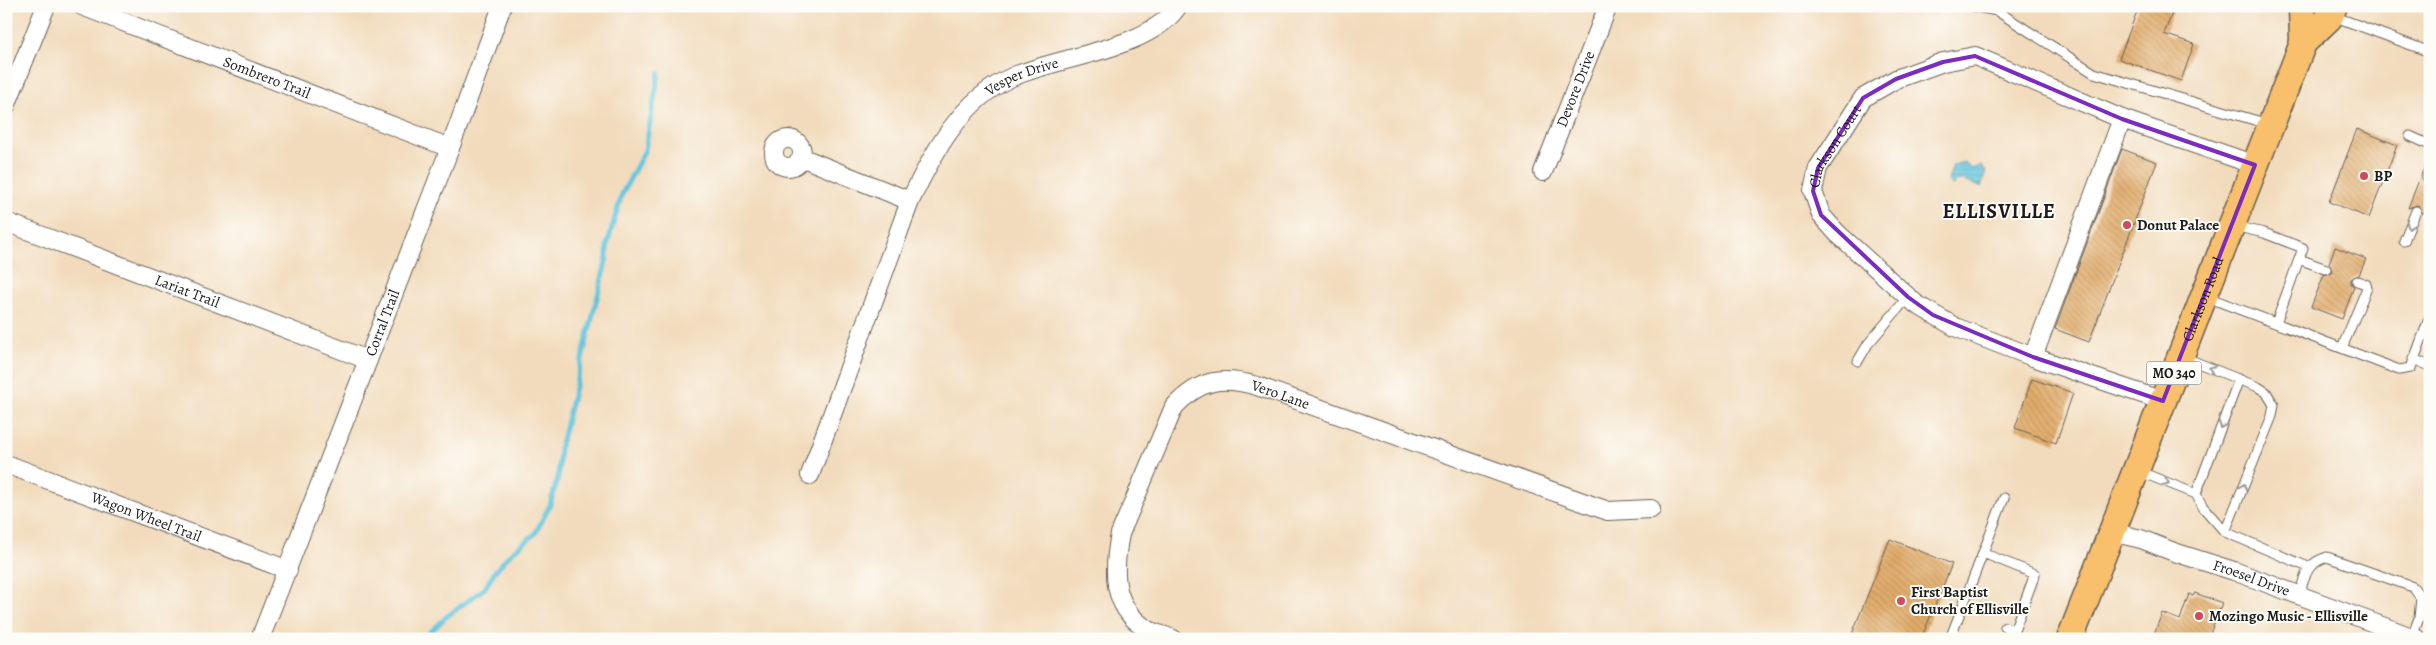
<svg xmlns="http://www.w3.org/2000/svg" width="2436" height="645" font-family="Alegreya,serif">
  <defs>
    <pattern id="water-rules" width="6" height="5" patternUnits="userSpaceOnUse" patternTransform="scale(1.25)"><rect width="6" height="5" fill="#60c4dd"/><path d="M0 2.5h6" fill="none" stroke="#53a8bd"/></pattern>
    <pattern id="building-back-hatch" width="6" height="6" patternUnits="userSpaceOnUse" patternTransform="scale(1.25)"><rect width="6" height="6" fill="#e1ac6b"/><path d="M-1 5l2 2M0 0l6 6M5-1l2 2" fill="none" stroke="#c0935c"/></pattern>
  </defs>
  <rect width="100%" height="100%" fill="#fdfcf7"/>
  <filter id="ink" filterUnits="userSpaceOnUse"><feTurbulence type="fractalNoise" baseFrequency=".02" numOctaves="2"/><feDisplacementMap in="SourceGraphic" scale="10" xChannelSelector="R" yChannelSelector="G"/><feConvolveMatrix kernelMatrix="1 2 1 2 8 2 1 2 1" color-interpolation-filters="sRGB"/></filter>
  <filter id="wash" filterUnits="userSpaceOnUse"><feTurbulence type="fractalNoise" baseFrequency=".0096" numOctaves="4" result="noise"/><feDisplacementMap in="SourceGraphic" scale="20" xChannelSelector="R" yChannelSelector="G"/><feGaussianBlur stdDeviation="1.12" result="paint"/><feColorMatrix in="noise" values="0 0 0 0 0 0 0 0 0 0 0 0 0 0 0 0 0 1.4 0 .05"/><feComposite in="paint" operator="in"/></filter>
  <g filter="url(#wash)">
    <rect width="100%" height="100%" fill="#f2dbbc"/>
    <path fill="url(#water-rules)" stroke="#3e707c" d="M1964 162 1972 169 1981 166 1986 172 1981 187 1960 180 1952 185 1948 181 1953 165Z"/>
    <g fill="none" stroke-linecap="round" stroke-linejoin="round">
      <path stroke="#60c4dd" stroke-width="5" d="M423 639 446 617 485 588 495 571 511 553 535 534 550 505 558 477 560 448 607 258V245L622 194 645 150 659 73"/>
    </g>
    <g id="blocks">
      <path fill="url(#building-back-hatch)" d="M2139 6H2175L2164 34 2194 44 2181 81 2119 59Z
        M2357 129 2397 145 2369 218 2329 202Z
        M2122 149 2157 162 2089 342 2055 329Z
        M2429 155 2430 167 2424 170 2422 178 2425 184H2430V196L2423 214 2418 205 2408 208Z
        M2335 247 2366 259 2359 275 2351 279V283L2354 287 2342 319 2311 307 2324 275 2332 272 2329 263Z
        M2032 379 2073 393 2056 443 2015 428Z
        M1890 539 1952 564 1921 639H1850Z
        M2195 593 2222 603 2208 639H2152L2162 613 2180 620 2189 594 2193 596Z"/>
    </g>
  </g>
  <g filter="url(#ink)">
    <use href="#blocks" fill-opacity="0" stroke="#675f54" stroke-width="1"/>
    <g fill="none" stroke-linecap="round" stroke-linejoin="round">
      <g stroke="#675f54" stroke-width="11">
        <path id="lane" d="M1972 6 1997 11
          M1999 6 1997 11 2094 73 2268 124
          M2333 16 2430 52
          M2410 136 2430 145
          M2428 178 2430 173
          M2234 226 2264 233 2303 248 2276 323
          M2404 241 2416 211
          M2299 259 2326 269
          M2207 297 2399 370 2411 368 2430 316
          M2342 348 2367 288 2366 284 2357 281
          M2183 357 2258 387 2266 392 2274 405 2272 416 2225 532
          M2413 359 2430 366
          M1858 361 1868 344 1908 297
          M2239 379 2196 494 2203 507 2225 532 2308 567
          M2138 471 2196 494
          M1983 553 2035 574 2011 639
          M2299 595C2306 575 2305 564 2327 557L2413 587 2421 598 2419 618 2412 637
          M2005 627 2014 630
          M1950 639 2004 498"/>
      </g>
      <g stroke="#675f54" stroke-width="20">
        <g id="street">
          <path id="s1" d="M82 6 450 148"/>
          <path d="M6 106 46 6"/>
          <circle cx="788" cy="153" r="14"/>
          <path d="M803 158 910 201"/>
          <path id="s2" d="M1543 172 1608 6"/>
          <path id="s3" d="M6 222 368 360"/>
          <path d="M2033 357 2122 119"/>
          <path id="s4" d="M2163 401 2033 357 1955 327 1916 304 1837 233 1821 215 1813 191 1818 168 1863 98 1896 79 1943 62 1975 56 2122 119 2255 165"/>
          <path id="s5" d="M6 464 288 570"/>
          <path id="s6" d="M810 475 910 201C933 153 961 100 1012 77 1059 56 1149 50 1178 6"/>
          <path id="s7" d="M2111 532 2141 539 2174 552 2234 571 2417 639"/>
          <path id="s8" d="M260 639 450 148 502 6"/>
          <path id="s9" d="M1173 639C1164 635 1152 633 1145 628 1111 605 1113 570 1120 534L1174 407C1200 379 1222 376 1257 386L1608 511 1651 509"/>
        </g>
      </g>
      <g stroke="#675f54" stroke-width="29">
        <g id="primary">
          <path d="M2303 43 2329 18 2334 6"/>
          <path id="s10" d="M2070 639 2303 43 2302 6"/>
        </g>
      </g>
      <use href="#lane" stroke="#fff" stroke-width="9"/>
      <use href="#street" stroke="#fff" stroke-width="18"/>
      <use href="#primary" stroke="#f8bf6c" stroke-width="26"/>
    </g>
    <defs><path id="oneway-chevron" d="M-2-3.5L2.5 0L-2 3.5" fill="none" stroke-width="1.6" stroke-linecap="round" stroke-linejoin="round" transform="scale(1.25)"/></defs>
    <g stroke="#999">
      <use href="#oneway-chevron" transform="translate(2410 226) rotate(111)"/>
      <use href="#oneway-chevron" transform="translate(2212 369) rotate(-158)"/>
      <use href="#oneway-chevron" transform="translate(2222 425) rotate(111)"/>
      <use href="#oneway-chevron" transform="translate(2166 482) rotate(22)"/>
      <use href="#oneway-chevron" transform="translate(2243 487) rotate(-68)"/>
    </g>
  </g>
  <path fill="none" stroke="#7b2cbf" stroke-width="4" stroke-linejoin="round" d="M1975 56 2122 119 2255 165 2163 401 2033 357 1933 315 1908 297 1821 215 1813 191 1818 168 1863 98 1896 79 1943 62Z"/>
  <g fill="#d1495b" stroke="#fdfcf7" stroke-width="2">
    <circle cx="2364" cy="176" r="5"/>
    <circle cx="2127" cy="225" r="5"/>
    <circle cx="1901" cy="601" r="5"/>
    <circle cx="2199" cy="616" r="5"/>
  </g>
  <g text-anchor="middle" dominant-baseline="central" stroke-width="4" stroke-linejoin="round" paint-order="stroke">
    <rect fill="#fdfcf7" stroke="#605f5e" stroke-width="1" x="2146.5" y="361.5" width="55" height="23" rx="4"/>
    <g font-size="14" font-weight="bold" fill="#1c1c1c">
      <text x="2174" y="373">MO 340</text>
    </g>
    <g font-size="15" fill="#1c1c1c" stroke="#fdfcf7">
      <text stroke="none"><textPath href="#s1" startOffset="198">Sombrero Trail</textPath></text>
      <text stroke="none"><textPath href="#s6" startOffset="465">Vesper Drive</textPath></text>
      <text stroke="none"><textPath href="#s2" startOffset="89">Devore Drive</textPath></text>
      <text stroke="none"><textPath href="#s4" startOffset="472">Clarkson Court</textPath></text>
      <text stroke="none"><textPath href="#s3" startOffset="194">Lariat Trail</textPath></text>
      <text stroke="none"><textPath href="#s10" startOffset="365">Clarkson Road</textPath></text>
      <text stroke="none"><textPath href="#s8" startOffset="339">Corral Trail</textPath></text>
      <text stroke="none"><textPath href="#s9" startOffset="389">Vero Lane</textPath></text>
      <text stroke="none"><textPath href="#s5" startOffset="150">Wagon Wheel Trail</textPath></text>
      <text stroke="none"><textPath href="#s7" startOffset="148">Froesel Drive</textPath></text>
    </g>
    <g font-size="15" font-weight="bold" fill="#1c1c1c" stroke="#fdfcf7" text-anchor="start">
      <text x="2374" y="176">BP</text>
      <text x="2137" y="225">Donut Palace</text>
      <text x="1911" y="592">First Baptist<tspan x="1911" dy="17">Church of Ellisville</tspan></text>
      <text x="2209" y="616">Mozingo Music - Ellisville</text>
    </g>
    <g font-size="20" font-weight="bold" letter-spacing="1" fill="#1c1c1c" stroke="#fdfcf7">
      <text x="1999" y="211">ELLISVILLE</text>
    </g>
  </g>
  <rect width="2436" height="645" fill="none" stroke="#fdfcf7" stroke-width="25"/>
</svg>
